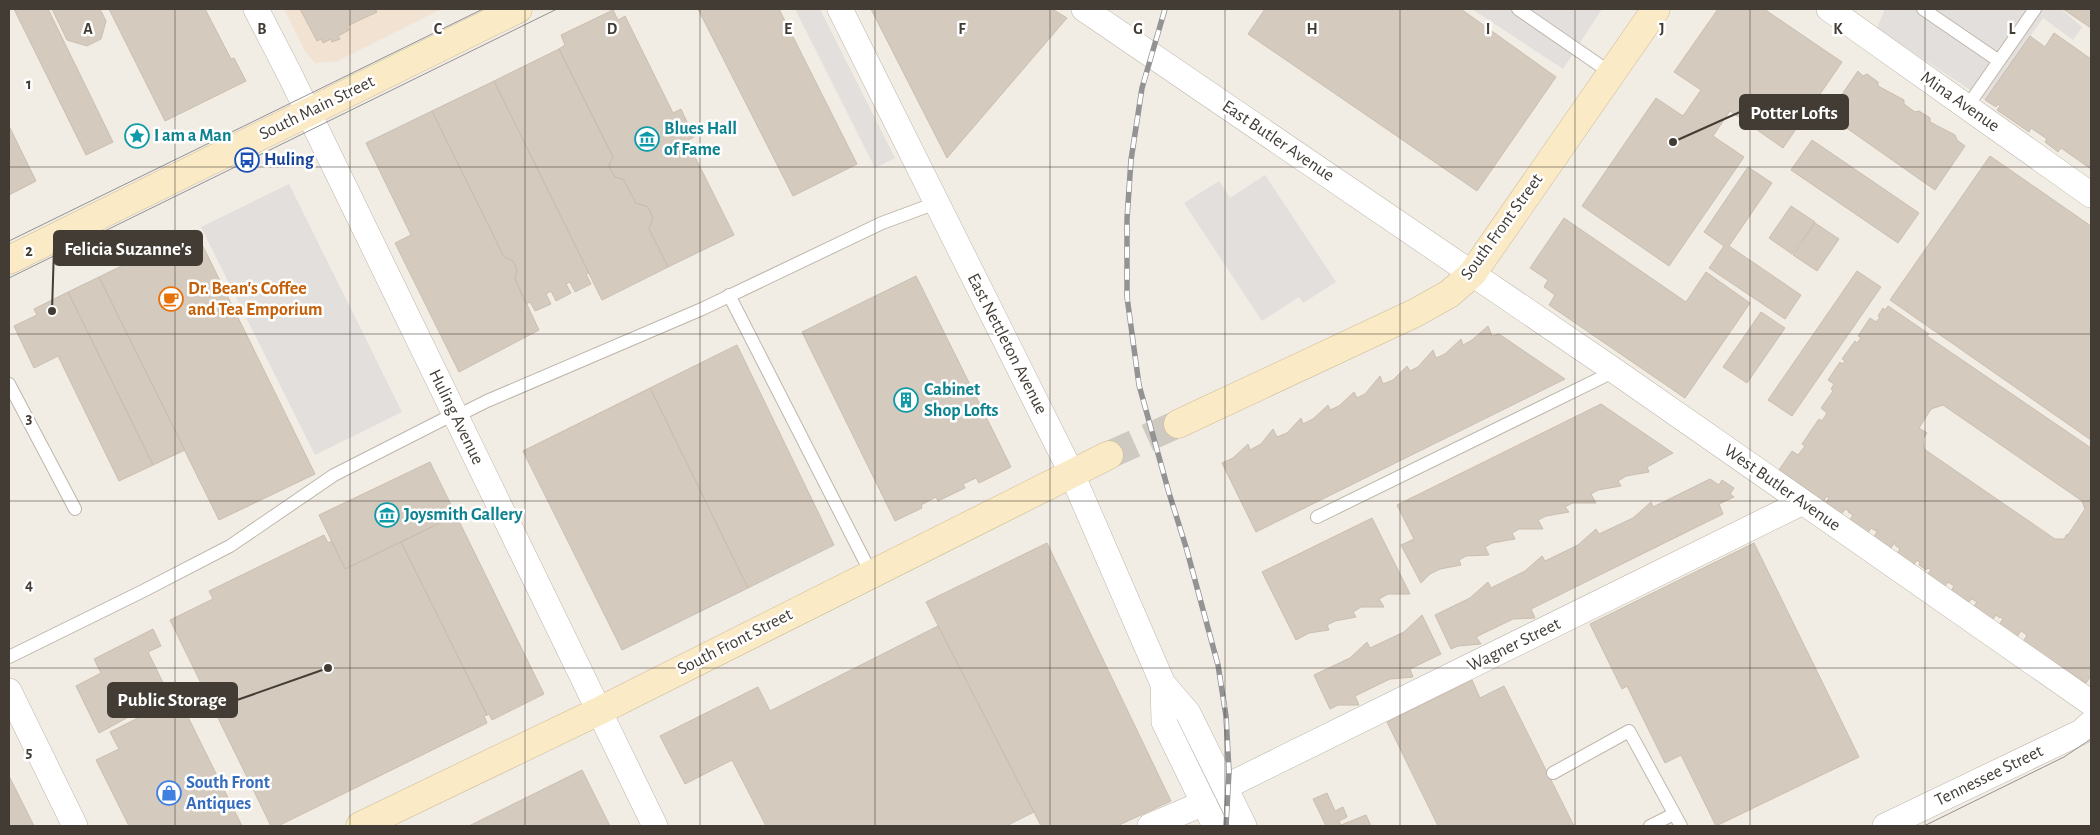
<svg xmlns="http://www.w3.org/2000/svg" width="2100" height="835" font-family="'Alegreya Sans',sans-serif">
  <rect width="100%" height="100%" fill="#f1ece4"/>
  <path fill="#f1e2d1" d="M284 9H441L337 61 315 63 305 51Z"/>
  <path fill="#e2dfdc" d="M795 9H820L895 158 875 168Z
    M1472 9H1602L1563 69Z
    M1885 9H2061L2082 27 2073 40 2043 18 1985 100 1877 28Z
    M1265 175 1336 282 1303 303 1299 297 1262 321 1184 203 1219 181 1230 198Z
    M289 184 402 412 315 455 201 227Z"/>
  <path fill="#d4cabe" stroke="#cbbeaf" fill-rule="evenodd" d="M14 9H48L113 142 86 155Z
    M52 9H100L106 21 101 39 87 46 67 40Z
    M109 9H205L231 59 234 58 246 81 165 121Z
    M300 9H375L377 12 347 26 349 30 338 36 340 39 332 42 331 39 323 43 321 39 317 41Z
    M698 9H779L857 164 793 196Z
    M871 9H1052L1067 18 947 158Z
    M1265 9H1461L1556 77 1477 191 1248 34Z
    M1718 9H1764L1842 62 1783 148 1730 111 1713 136 1744 157 1669 266 1582 206 1656 98 1683 116 1701 90 1674 72Z
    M2063 9H2091V28Z
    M613 10 618 20 625 16 673 113 681 109 694 137 687 141 734 235 668 267 649 229 653 218 648 207 636 203 623 179 615 177 609 166 613 157 559 49 565 45 561 35Z
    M2054 33 2091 59V169L2061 148 2058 152 2045 142 2047 139 2031 128 2029 132 1997 110 2000 106 1998 104 1996 107 1985 100 2030 36 2045 47Z
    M559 49 613 157 609 166 615 177 623 179 636 203 648 207 653 218 649 229 668 267 602 300 494 81Z
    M1858 71 1863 76 1867 74 1878 82V86L1904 100V104L1915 112 1919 111 1930 118V122L1955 135 1957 140 1965 146 1935 190 1828 115Z
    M494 81 589 273 586 274 591 284 575 292 570 282 566 284 571 293 556 301 551 291 546 294 551 304 535 311 530 302 526 304 515 279 517 270 513 261 504 257 432 111Z
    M432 111 504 257 513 261 517 270 515 279 539 330 459 372 395 243 411 235 366 143Z
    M9 126 36 181 9 195Z
    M1812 140 1919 213 1898 243 1791 170Z
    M1990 156 2091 226V440L1890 300Z
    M1748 167 1772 183 1729 246 1801 295 1785 319 1709 268 1724 246 1704 232Z
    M1791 206 1815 222 1792 254 1769 238Z
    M1564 218 1686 302 1706 272 1750 303 1685 398 1549 305 1555 295 1544 287 1548 280 1530 268Z
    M1815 223 1839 239 1817 271 1793 255Z
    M195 230 315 474 219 520 99 277Z
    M1857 271 1881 287 1792 416 1768 400Z
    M916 276 1011 467 979 483 976 478 963 484 965 488 938 501 936 497 921 505 922 508 895 521 802 332Z
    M99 277 185 450 153 465 68 292Z
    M68 292 153 465 119 481 58 356 34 368 14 326 37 315 34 309Z
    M1888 306 1929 334 1927 336 2091 448V676L2086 683 2023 642 2027 635 2021 631 2017 637 1999 625 2003 619 2001 617 2000 618 1996 615 1991 622 1972 609 1977 602 1972 599 1973 597 1969 602 1951 591 1954 586 1948 582 1944 588 1926 576 1931 570 1928 568 1926 570 1919 565 1920 563 1917 560 1913 566 1896 555 1900 549 1895 545 1896 543 1895 542 1891 548 1874 537 1878 530 1876 531 1871 528 1866 536 1848 523 1853 515 1848 512 1849 511 1845 509 1841 515 1825 504 1829 498 1826 496 1824 501 1779 470 1792 451 1798 455 1805 446 1802 444 1819 419 1822 421 1827 413 1821 408 1833 391 1831 389 1834 384 1828 380 1840 362 1842 364 1845 361 1842 359 1855 341 1857 343 1861 338 1858 336 1870 318 1876 322 1880 317 1878 316 1883 308 1885 310ZM1943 405 2082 501 2085 509 2068 535 2067 534 2064 539H2055L1924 449 1923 439 1927 433 1919 428 1931 409Z
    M1761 312 1785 328 1747 383 1723 367Z
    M1488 326 1492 336 1499 334 1565 379 1256 532 1222 463 1233 458 1248 444 1250 450 1261 444 1273 429 1277 437 1287 433 1301 418 1303 424 1313 419 1328 405 1330 410 1339 406 1354 392 1357 398 1365 394 1380 376 1383 384 1393 380 1407 366 1410 371 1418 367 1433 350 1436 358 1445 354 1461 339 1463 345 1472 340Z
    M737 345 834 545 748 588 650 388Z
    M650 388 748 588 622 650 523 451Z
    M1601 404 1673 453 1647 467 1649 472 1626 476 1618 481 1621 486 1598 490 1591 494 1596 503H1572L1565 507 1569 512 1546 516 1538 520 1543 529H1519L1512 533 1515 539 1492 543 1485 547 1489 555 1466 556 1459 560 1461 565 1440 569 1430 574 1421 583 1401 545 1414 539 1397 505Z
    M430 462 456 515 345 569 319 515Z
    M1710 479 1719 485 1722 480 1734 488 1730 494 1734 497 1719 504 1723 514 1531 609 1535 618 1513 619 1476 637 1481 644 1458 646 1451 649 1435 615 1470 598 1488 582 1491 588 1525 571 1542 556 1545 561 1578 545 1596 529 1599 534 1633 518 1651 502 1653 507Z
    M456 515 544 694 492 720 489 714 487 715 401 542Z
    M1372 518 1410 594H1388L1379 599 1384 607H1361L1353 612 1356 617 1335 621 1327 625 1329 630 1309 633 1296 640 1262 572Z
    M324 535 328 543 332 541 345 569 401 542 487 715 484 716 487 723 278 826H271L170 620 213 599 209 591Z
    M1047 543 1171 801 1117 826H1041L926 602Z
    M1754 543 1859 757 1716 826 1681 755 1665 763 1627 686 1622 689 1590 624Z
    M1422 615 1441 654 1410 669 1413 677 1390 679 1355 696 1359 705H1338L1330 709 1314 675 1350 658 1367 642 1370 648 1404 632Z
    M938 626 1034 812 1006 826H766L732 760 685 784 660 736 758 687 770 711Z
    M153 629 161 646 148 652 169 695 99 733 76 686 101 673 94 659Z
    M1472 680 1480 698 1504 686 1574 826H1438L1387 722Z
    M184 695 194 715 188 717 242 826H129L96 760 119 749 110 732Z
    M582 770 610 826H469Z
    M9 776 34 826H9Z
    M1327 793 1335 811 1343 807 1347 817 1339 821 1341 825 1366 815 1371 826H1326L1313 799Z"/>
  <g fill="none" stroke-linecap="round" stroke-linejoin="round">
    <path stroke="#cec9c1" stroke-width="28" stroke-dasharray="28 14" stroke-linecap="butt" d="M1109 455 1178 424"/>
    <g stroke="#beb6ab" stroke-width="14">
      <path id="service" d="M1518 9 1611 73
        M1923 9 1999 61
        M1967 107 2035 9
        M729 295 871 573
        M9 384 75 509
        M455 417 487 401 702 309 882 223 936 203
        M1317 517 1615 371
        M9 657 143 591 230 546 334 475 454 414
        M1553 773 1629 731 1681 826
        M1650 826 1674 814"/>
    </g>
    <g stroke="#beb6ab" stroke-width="26">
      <path id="minor" d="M256 9 291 77 655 826
        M840 9 1071 472 1163 684 1188 713 1244 826
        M1084 9 1615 371 2091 703
        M1829 9 2091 195
        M1163 684 1164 722 1215 826
        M9 691 75 826
        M1225 787 1803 502
        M1150 826 1204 803
        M1885 826 2081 732 2091 723"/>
    </g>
    <g stroke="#cdbc97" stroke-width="29">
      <path id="secondary" d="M9 260 518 9
        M1178 424 1415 313 1449 294 1472 274 1656 9
        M360 826 599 711 1109 455"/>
    </g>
    <use href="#service" stroke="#fff" stroke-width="12"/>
    <use href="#minor" stroke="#fff" stroke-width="25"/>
    <use href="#secondary" stroke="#faeac5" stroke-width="28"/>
    <path stroke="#939393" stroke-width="1" d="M9 241 483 9
      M9 278 557 9
      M1924 826 2064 757 2091 739"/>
    <g stroke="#939393" stroke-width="5.5">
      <path id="rail" d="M1165 9 1142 88 1131 160 1127 219V297L1139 385 1169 493 1186 547 1218 665 1226 716 1229 771 1226 826"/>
    </g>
    <use href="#rail" stroke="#fff" stroke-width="4" stroke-dasharray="11" stroke-linecap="butt"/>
  </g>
  <path fill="none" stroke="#423c35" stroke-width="1" stroke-opacity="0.55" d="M175 9V826M350 9V826M525 9V826M700 9V826M875 9V826M1050 9V826M1225 9V826M1400 9V826M1575 9V826M1750 9V826M1925 9V826M9 167H2091M9 334H2091M9 501H2091M9 668H2091"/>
  <defs>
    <g id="sight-ring" transform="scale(1.25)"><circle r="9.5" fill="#fff" stroke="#0f9aa8" stroke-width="1.5"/><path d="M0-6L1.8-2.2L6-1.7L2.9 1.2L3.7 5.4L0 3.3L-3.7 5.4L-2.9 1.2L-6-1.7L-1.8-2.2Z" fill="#0f9aa8"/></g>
    <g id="museum-ring" transform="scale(1.25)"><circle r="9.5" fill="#fff" stroke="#0f9aa8" stroke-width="1.5"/><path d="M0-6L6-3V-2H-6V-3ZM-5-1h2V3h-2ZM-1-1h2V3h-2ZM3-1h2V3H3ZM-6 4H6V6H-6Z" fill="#0f9aa8"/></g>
    <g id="bus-ring" transform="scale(1.25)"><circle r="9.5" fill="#fff" stroke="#1a4fb4" stroke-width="1.5"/><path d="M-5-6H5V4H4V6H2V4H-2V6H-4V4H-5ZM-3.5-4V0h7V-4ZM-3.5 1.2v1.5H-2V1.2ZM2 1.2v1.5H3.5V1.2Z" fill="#1a4fb4"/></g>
    <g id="cafe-ring" transform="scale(1.25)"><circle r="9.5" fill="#fff" stroke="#e8710a" stroke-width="1.5"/><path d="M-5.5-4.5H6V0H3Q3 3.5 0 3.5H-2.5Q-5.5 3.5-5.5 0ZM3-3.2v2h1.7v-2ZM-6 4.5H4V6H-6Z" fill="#e8710a"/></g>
    <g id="building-ring" transform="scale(1.25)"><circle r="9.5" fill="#fff" stroke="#0f9aa8" stroke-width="1.5"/><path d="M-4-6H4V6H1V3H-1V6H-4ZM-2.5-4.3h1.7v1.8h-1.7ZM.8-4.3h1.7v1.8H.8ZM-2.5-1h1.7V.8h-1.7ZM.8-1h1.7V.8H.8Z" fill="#0f9aa8"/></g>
    <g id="shop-ring" transform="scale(1.25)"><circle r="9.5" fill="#fff" stroke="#3f7fe0" stroke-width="1.5"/><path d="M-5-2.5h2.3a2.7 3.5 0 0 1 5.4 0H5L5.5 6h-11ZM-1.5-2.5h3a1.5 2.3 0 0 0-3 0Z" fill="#3f7fe0"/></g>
  </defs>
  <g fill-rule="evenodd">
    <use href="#sight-ring" x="137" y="136"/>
    <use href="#museum-ring" x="647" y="139"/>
    <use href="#bus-ring" x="247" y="160"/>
    <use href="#cafe-ring" x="171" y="299"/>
    <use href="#building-ring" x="906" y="400"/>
    <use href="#museum-ring" x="387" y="515"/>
    <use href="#shop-ring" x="169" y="793"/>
  </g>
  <g text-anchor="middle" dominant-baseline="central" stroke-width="5" stroke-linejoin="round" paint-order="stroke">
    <g font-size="18" fill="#423c35" stroke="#fff">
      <text transform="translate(1960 102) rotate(35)">Mina Avenue</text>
      <text transform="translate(317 108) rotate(-26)">South Main Street</text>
      <text transform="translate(1278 141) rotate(34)">East Butler Avenue</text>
      <text transform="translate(1502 227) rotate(-54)">South Front Street</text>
      <text transform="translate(1007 344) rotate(63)">East Nettleton Avenue</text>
      <text transform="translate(456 417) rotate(64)">Huling Avenue</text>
      <text transform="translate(1782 488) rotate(35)">West Butler Avenue</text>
      <text transform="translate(735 642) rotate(-27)">South Front Street</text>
      <text transform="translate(1514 645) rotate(-26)">Wagner Street</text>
      <text transform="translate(1989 776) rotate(-26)">Tennessee Street</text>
    </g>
    <g font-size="18" font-weight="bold" fill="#0d838f" stroke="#fff" text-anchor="start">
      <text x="664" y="129">Blues Hall<tspan x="664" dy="21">of Fame</tspan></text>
      <text x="154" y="136">I am a Man</text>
      <text x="924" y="390">Cabinet<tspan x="924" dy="21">Shop Lofts</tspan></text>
      <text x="404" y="515">Joysmith Gallery</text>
    </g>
    <g font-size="18" font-weight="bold" fill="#164399" stroke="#fff" text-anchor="start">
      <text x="264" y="160">Huling</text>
    </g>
    <g font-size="18" font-weight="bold" fill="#c56008" stroke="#fff" text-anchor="start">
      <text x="188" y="289">Dr. Bean's Coffee<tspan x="188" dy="21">and Tea Emporium</tspan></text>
    </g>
    <g font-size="18" font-weight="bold" fill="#366cbe" stroke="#fff" text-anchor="start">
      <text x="186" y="783">South Front<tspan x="186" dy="21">Antiques</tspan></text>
    </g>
  </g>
  <g font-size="16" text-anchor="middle" font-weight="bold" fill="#423c35" stroke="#fff" stroke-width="5" stroke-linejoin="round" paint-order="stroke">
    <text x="88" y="34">A</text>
    <text x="262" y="34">B</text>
    <text x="438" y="34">C</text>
    <text x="612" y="34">D</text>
    <text x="788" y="34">E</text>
    <text x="962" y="34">F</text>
    <text x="1138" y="34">G</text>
    <text x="1312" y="34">H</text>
    <text x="1488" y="34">I</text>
    <text x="1662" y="34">J</text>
    <text x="1838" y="34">K</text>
    <text x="2012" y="34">L</text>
    <text x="29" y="89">1</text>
    <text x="29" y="256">2</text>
    <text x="29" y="423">3</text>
    <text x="29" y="590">4</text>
    <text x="29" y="757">5</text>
  </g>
  <path fill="none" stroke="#423c35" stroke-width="2" d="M1673 142L1740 112M52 311L54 248M328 668L237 700"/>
  <g fill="#423c35" stroke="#fff" stroke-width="2">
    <circle cx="1673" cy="142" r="5"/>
    <circle cx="52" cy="311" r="5"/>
    <circle cx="328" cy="668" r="5"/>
  </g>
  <g fill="#423c35" stroke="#423c35" stroke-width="2">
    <rect x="1740" y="95" width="108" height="34" rx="5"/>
    <rect x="54" y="231" width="148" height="34" rx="5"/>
    <rect x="108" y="683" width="129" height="34" rx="5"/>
  </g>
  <g font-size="19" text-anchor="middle" font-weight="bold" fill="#fff">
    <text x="1794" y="119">Potter Lofts</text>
    <text x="128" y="255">Felicia Suzanne's</text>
    <text x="172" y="706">Public Storage</text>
  </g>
  <rect width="2100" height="835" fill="none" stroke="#423c35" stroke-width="20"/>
</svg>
